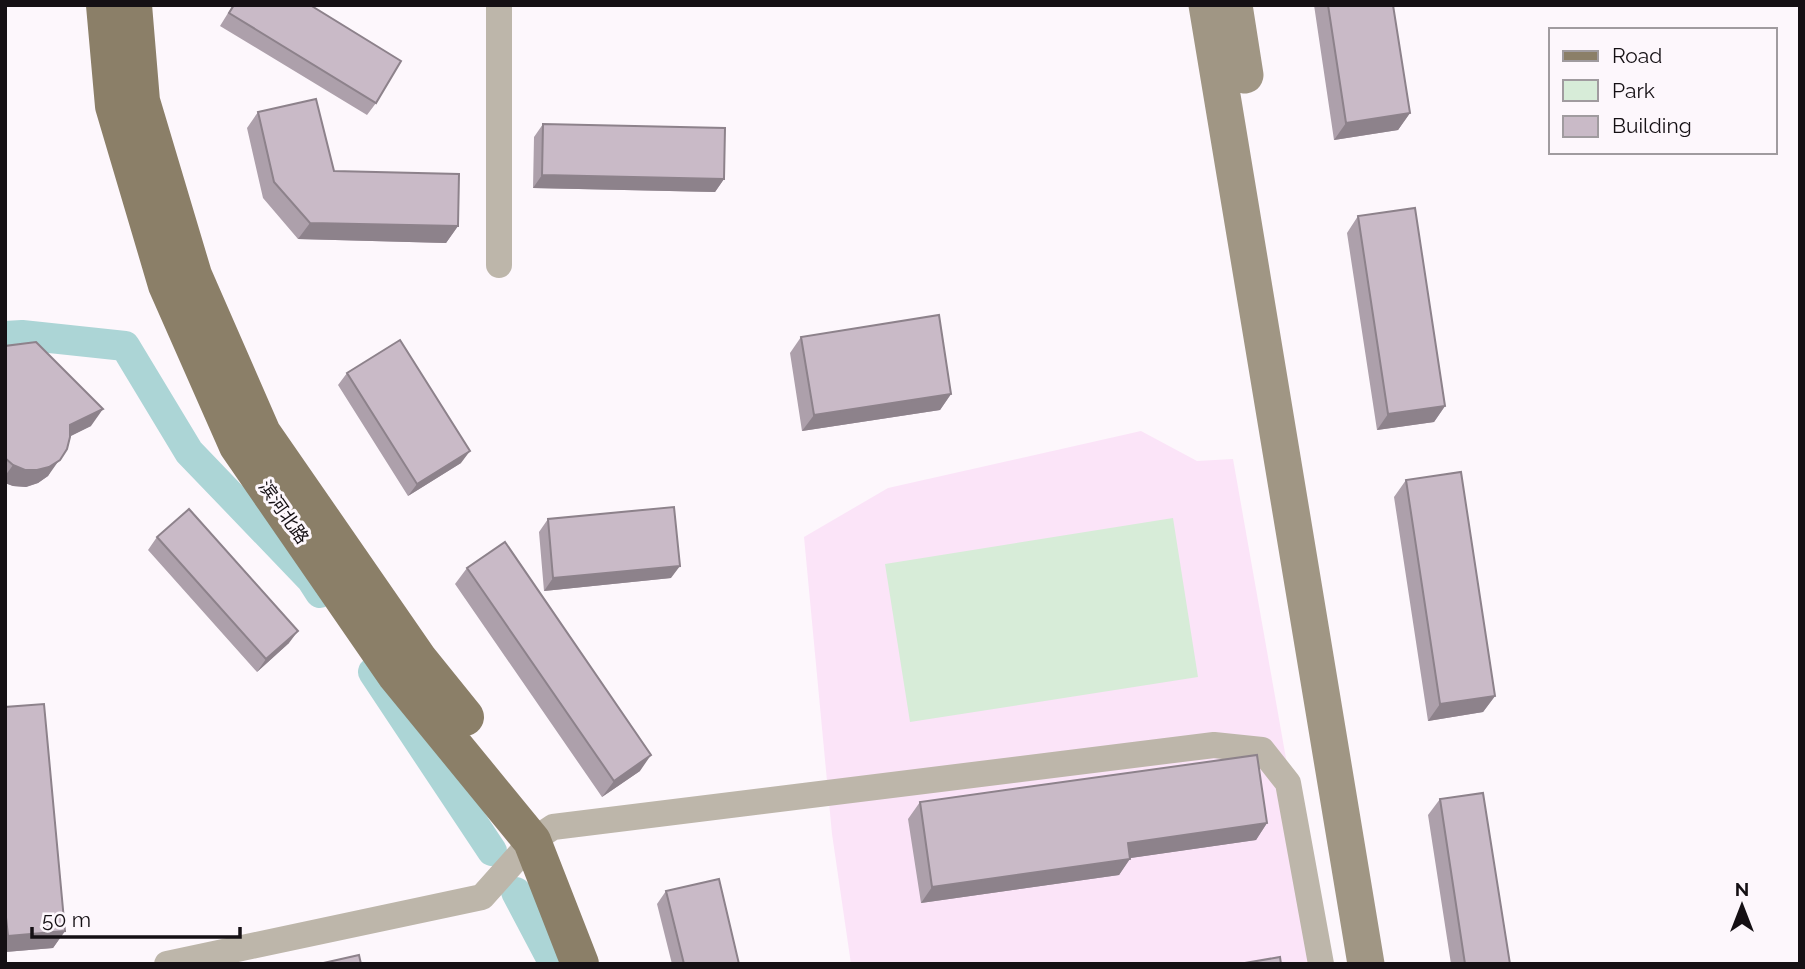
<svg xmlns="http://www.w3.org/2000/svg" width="1805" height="969" font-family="Raleway,'Noto Sans SC',sans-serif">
  <rect width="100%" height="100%" fill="#fdf7fc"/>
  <path fill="#fbe4f8" d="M1141 431 1197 461 1233 459 1296 815 1316 964H851L832 834 804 537 888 488Z"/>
  <path fill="#d7ecd8" d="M1173 518 1198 677 910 722 885 564Z"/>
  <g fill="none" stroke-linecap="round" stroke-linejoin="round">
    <path stroke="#acd5d6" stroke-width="30" d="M5 336 22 335 125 346 189 452 311 579 320 593
      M373 672 492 851
      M516 892 554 964"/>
    <path stroke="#bdb6aa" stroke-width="26" d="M499 265V5
      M167 964 482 897 532 841 553 827 1214 745 1262 750 1288 783 1321 964"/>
    <path stroke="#a09684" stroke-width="37" d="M1207 5 1366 964
      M1234 5 1245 75"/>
    <path stroke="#8b7f68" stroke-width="38" d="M105 5 114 106 167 285 238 446 396 675 532 841 580 964
      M133 5 141 101 193 275 262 433 419 660 465 717"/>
  </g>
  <path fill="#ada0ab" d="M233 5H310L376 103 367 115 220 26Z
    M1314 5H1393L1410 113 1398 130 1334 140Z
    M258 112 334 171 458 226 446 243 298 239 263 198 247 128Z
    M543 124 724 179 715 192 533 188 534 137Z
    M1358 216 1445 406 1434 422 1377 430 1347 233Z
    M801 337 951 394 940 410 802 431 790 353Z
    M5 346 91 426 70 436 48 476 38 483 26 487 13 486 5 483Z
    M347 373 461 463 408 496 338 385Z
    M1406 480 1495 696 1483 712 1428 721 1394 497Z
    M548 519 671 578 544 591 539 532Z
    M157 537 289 643 257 672 148 550Z
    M467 568 640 771 602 797 455 584Z
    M5 707 65 931 53 948 5 952Z
    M1440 799 1510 964H1451L1428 815Z
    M920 802 1267 823 1256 840 1130 858 1119 875 921 903 908 819Z
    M666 891 739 964H672L657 904Z"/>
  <path fill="#8d828b" d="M1410 113 1398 130 1334 140 1346 123Z
    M542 175 724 179 715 192 533 188Z
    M310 223 458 226 446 243 298 239Z
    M951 394 940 410 802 431 814 415Z
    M1445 406 1434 422 1377 430 1388 414Z
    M103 409 91 426 59 442 70 425Z
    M67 449 48 476 38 483 26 487 13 486 5 483V476L13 465Z
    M470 451 461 463 408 496 417 484Z
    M680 566 671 578 544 591 553 578Z
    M298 631 289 643 257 672 266 659Z
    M1495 696 1483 712 1428 721 1440 704Z
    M651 755 640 771 602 797 614 781Z
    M1267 823 1256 840 1117 860 1128 843Z
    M1130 859 1119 875 921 903 932 887Z
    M65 931 53 948 5 952V940L8 936Z"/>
  <path fill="#c9bac7" stroke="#8d828b" stroke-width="2" d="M234 5H310L401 61 376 103 229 13Z
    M1328 5H1393L1410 113 1346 123Z
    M316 99 334 171 459 174 458 226 310 223 274 182 258 112Z
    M543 124 725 128 724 179 542 175Z
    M1415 208 1445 406 1388 414 1358 216Z
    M939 315 951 394 814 415 801 337Z
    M400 340 470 451 417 484 347 373Z
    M36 342 103 409 70 425V437L67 449 60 460 49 467 37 470H25L13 465 5 458V346Z
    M1461 472 1495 696 1440 704 1406 480Z
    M674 507 680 566 553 578 548 519Z
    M189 509 298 631 266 659 157 537Z
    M505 542 651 755 614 781 467 568Z
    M44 704 65 931 8 936 5 908V707Z
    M1257 755 1267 823 1128 843 1130 859 932 887 920 802Z
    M1483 793 1510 964H1465L1440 799Z
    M719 879 739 964H684L666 891Z
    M359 955 361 964H319Z
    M1280 957 1281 964H1239Z"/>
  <g text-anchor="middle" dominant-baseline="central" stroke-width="6" stroke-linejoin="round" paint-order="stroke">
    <g font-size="18" fill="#151014" stroke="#fdf7fc">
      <text transform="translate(284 512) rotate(55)">滨河北路</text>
    </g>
  </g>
  <rect width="1805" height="969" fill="none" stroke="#151014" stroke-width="14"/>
  <rect x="1549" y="28" width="228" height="126" fill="#fdf7fc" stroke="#a09b9f" stroke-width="2"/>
  <rect x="1563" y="51" width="35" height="10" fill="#8b7f68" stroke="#a09b9f" stroke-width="2"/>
  <text x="1612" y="63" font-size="21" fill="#151014">Road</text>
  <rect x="1563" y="80" width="35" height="21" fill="#d7ecd8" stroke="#a09b9f" stroke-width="2"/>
  <text x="1612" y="98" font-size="21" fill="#151014">Park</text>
  <rect x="1563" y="116" width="35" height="21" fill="#c9bac7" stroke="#a09b9f" stroke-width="2"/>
  <text x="1612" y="133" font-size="21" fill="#151014">Building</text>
  <g transform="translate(1742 906)" stroke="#fdf7fc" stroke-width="5" paint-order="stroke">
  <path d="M0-5L12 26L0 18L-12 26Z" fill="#151014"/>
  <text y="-10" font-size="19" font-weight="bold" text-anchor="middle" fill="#151014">N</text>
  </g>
  <path d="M32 927v10h208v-10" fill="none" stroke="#151014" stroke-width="3.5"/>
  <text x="42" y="927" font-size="21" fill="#151014" stroke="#fdf7fc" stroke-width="5" paint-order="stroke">50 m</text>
</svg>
